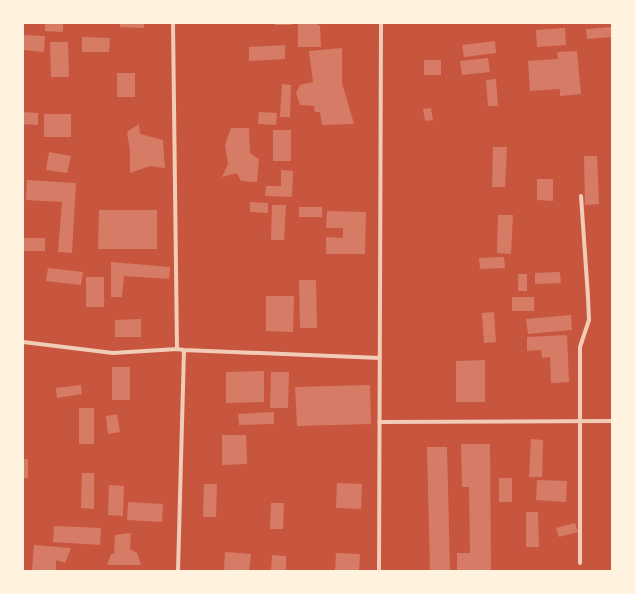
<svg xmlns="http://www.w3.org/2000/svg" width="635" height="594" font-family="'Zilla Slab',serif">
  <rect width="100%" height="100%" fill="#c8553d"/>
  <path fill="#d67c66" d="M45 23H63V32L45 31Z
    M120 23H144V28L120 27Z
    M275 23H292V25H275Z
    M298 23H318V26L320 25 321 47H298Z
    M612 27V37L587 39 586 29Z
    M565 28 566 45 537 47 536 30Z
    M23 35 45 36 44 52 23 50Z
    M82 37 110 38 109 52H82Z
    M495 41 496 53 464 57 462 45Z
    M50 42H68L69 77H51Z
    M285 45V59L249 61V47Z
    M342 48V83L354 124 322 125 320 112H315L314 106 300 105 296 93 300 85 313 82 309 51Z
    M577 51 581 94 560 96V89L530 91 528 61 558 59 557 52Z
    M488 58 490 72 462 75 460 61Z
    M424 60H441V75H424Z
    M117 73H135V97H117Z
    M496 79 498 106H488L486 80Z
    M282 84 291 85 290 117H280Z
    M431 108 433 120 425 121 423 109Z
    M23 112 38 113V125L23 124Z
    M259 112 277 113 276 125 258 124Z
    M44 114H71V137H44Z
    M139 124 140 134 163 140 165 168 150 166 130 173V151L127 132Z
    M231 128H249L250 153 259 159 257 182 241 181 237 173 222 177 228 164 225 145Z
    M273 130H291V161H273Z
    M493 147H507L505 187H492Z
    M49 152 71 156 67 173 46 170Z
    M584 156H597L599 204 585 205Z
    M281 170 293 171 292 197 265 196 266 186H281Z
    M537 179H553V201L537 200Z
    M27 180 76 183 72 253 58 252 62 202 26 200Z
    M250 202 268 203V213L250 212Z
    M272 205H286L284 240H271Z
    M299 207H322V217H299Z
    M99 210H157V249H98Z
    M327 211 366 212 365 254H326V237L343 238V228H326Z
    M498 215H513L511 254 497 253Z
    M23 238H45V251H23Z
    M504 257 505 268 480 269 479 258Z
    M111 262 170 267 169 279 124 276 122 297H111Z
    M48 268 83 272 81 285 46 281Z
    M560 272 561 283 535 284V273Z
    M518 274H527V291H518Z
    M86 277H104V307H86Z
    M299 280H316L317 328H300Z
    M266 296H294L293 332 266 331Z
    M512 297H534V311H512Z
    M494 312 496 342 484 343 482 313Z
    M571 315 572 330 528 334 526 319Z
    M141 319V337H115V320Z
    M567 335 569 382 551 383 550 357 542 358 541 350 527 351V337Z
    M485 360V402H456V361Z
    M112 367H130V400H112Z
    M264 371V402L226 403V372Z
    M271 372H289L288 408H270Z
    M81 385 82 394 57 398 56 388Z
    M370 385 371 424 297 426 295 387Z
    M79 408H94V444H79Z
    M274 412V424L239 425 238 414Z
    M117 414 120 432 108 434 106 416Z
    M222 435H246L247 464 222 465Z
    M531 439 543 440 542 477H529Z
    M461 444H490L491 571H457V553H470L469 487H462Z
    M427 447H447L450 571H430Z
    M23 459H28V478H23Z
    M82 473H94V509L81 508Z
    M499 478H512V502H499Z
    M537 480 567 481 566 502 536 500Z
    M337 483 362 484 361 509 336 508Z
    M204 484H217L216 517H203Z
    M109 485 124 486 123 516 108 515Z
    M128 502 163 504 162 522 127 520Z
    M271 503H284L283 529H270Z
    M526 512H538L539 547H526Z
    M575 523 578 532 559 537 556 528Z
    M54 526 101 528 100 545 53 542Z
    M131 533 130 549 137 553 141 565H107L111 554H114L115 535Z
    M34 545 71 548 65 563 56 560V571H32Z
    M225 552 251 554 249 571 224 570Z
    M336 553 360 554 359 571H335Z
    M272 555 286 556V571H271Z"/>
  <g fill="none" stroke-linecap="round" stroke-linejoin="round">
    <path stroke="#f1ccb7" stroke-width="4" d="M173 23 177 349
      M23 342 113 353 177 349 184 350 380 358
      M379 422 612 421
      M580 563V347L589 320 588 297 581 196
      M178 571 184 350
      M379 571 381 23"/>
  </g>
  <rect width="635" height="594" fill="none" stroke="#fff3e0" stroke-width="48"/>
</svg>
